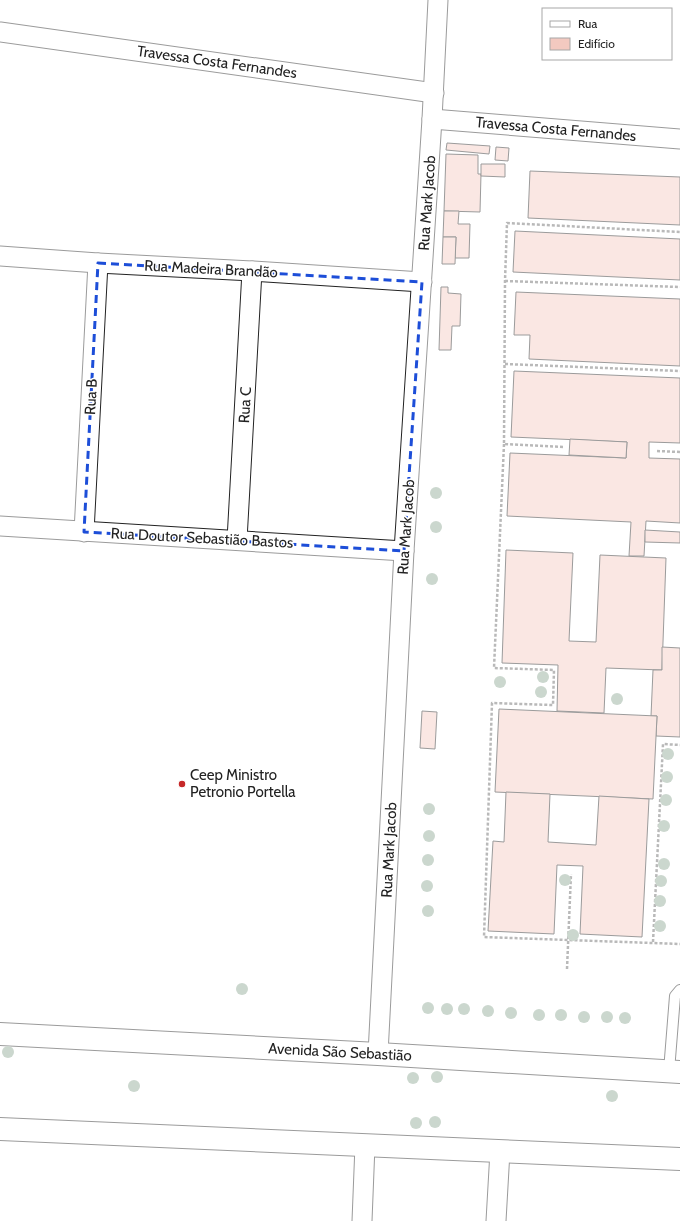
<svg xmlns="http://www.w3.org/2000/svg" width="680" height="1221" font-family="Cabin,sans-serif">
<rect width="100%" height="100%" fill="#fff"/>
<g fill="#f3c9c0" stroke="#222">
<path d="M447,143L490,146L489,154L446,150Z"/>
<path d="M496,147L509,148L508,161L495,160Z"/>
<path d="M446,154L478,155V174H481L480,212L444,211Z"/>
<path d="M481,164H505V177L481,176Z"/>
<path d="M530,171L680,177V225L528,218Z"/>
<path d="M444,211H459L458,224H470L469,258H455L456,237H443Z"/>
<path d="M515,231L680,239V280L513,272Z"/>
<path d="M443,237H456L455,264H442Z"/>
<path d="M441,287H448V293L461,294L460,326H452L451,350H439Z"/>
<path d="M516,292L680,299V366L529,359L530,335H514Z"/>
<path d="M514,371L680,378V443L649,442V458L680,459V523L646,521L644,556H629L631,522L507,516L510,453L626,458L627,442L511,437Z"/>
<path d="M570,439L627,442L626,458L569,455Z"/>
<path d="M645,530L680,532V543L645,542Z"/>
<path d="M506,550L573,553L569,641L596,642L600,555L666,558L662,670L606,668L604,713L557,711L558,665L502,663Z"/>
<path d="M662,647L680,648V737L656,736L657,716H651L653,670H662Z"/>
<path d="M499,709L657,716L653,799L495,792Z"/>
<path d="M422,711L437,712L435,749L420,748Z"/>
<path d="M506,792L550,794L548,842L596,845L599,796L649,799L642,937L580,934L583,866L557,865L554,934L488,931L493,841L504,842Z"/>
</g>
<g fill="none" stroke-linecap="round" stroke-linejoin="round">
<g stroke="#222" stroke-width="12">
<path id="service" d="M669,1071L675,996L680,990"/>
</g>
<g stroke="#222" stroke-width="21">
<g id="minor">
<path d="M0,32L434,93"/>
<path d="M432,119L680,139"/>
<path d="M0,256L98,263L252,271L422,282"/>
<path d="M0,526L404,551"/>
<path d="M84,532L98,263"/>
<path d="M237,540L252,271"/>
<path d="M378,1054L404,551L432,119L438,0"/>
<path d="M362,1221L365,1145"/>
<path d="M496,1221L500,1151"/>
</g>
</g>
<g stroke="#222" stroke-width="24">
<g id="secondary">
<path d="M0,1034L378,1054L680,1072"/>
<path d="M0,1129L680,1159"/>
</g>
</g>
<g stroke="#646464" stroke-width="2.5" stroke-dasharray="3 2" stroke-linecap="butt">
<path d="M505,281L680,287"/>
<path d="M505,364L680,371"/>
<path d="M504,444L494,668L554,670L553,705L492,703L484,937L680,944"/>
<path d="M563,447L504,444L505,281L507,223L680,232"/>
<path d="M657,451L680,452"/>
<path d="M653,942L663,744L680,745"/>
<path d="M567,969L571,874"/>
</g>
<use href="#service" stroke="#fff" stroke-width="10"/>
<use href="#minor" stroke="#fff" stroke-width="19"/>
<use href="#secondary" stroke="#fff" stroke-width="22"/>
</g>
<g fill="#8da692">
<circle cx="436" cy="493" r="6"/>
<circle cx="436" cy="527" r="6"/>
<circle cx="432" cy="579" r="6"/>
<circle cx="543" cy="677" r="6"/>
<circle cx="500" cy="682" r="6"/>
<circle cx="541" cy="692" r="6"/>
<circle cx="617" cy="699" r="6"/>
<circle cx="668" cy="754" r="6"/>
<circle cx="667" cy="777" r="6"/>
<circle cx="666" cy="800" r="6"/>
<circle cx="429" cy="809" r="6"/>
<circle cx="664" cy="826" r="6"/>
<circle cx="429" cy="836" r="6"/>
<circle cx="428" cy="860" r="6"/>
<circle cx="664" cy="864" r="6"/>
<circle cx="565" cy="880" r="6"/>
<circle cx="661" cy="881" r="6"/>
<circle cx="427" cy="886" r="6"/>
<circle cx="660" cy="901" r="6"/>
<circle cx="428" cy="911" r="6"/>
<circle cx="660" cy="926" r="6"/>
<circle cx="573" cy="935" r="6"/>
<circle cx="242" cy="989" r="6"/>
<circle cx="428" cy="1008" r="6"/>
<circle cx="447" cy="1009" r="6"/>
<circle cx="464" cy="1009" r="6"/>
<circle cx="488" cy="1011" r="6"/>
<circle cx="511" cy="1013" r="6"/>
<circle cx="539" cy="1015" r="6"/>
<circle cx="561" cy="1015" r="6"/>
<circle cx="584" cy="1017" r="6"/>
<circle cx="607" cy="1017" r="6"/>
<circle cx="625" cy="1018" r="6"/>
<circle cx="8" cy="1052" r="6"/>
<circle cx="437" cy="1077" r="6"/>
<circle cx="413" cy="1078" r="6"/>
<circle cx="134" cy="1086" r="6"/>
<circle cx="612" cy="1096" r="6"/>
<circle cx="435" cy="1122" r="6"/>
<circle cx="416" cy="1123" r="6"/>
</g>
<path d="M0 0H680V1221H0ZM98,263L422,282L404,551L84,532Z" fill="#fff" fill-opacity=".55" fill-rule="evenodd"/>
<path fill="none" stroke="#1d4ed8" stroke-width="3" stroke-dasharray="8 5" stroke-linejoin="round" d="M98,263L422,282L404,551L84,532Z"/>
<circle fill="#c62828" stroke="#fff" stroke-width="1.5" cx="182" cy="784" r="4"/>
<g text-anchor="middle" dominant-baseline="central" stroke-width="3" stroke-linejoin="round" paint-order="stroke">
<g font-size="15" fill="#222" stroke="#fff">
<text transform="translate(217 62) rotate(8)">Travessa Costa Fernandes</text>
<text transform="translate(556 129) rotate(5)">Travessa Costa Fernandes</text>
<text transform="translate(427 203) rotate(-86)">Rua Mark Jacob</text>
<text transform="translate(211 269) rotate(3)">Rua Madeira Brandão</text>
<text transform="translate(91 397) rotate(-87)">Rua B</text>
<text transform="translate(245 405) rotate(-87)">Rua C</text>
<text transform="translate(406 527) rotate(-86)">Rua Mark Jacob</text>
<text transform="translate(202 538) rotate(3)">Rua Doutor Sebastião Bastos</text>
<text transform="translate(389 850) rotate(-87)">Rua Mark Jacob</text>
<text transform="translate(340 1052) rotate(3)">Avenida São Sebastião</text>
</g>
<g font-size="15" fill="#222" stroke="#fff" text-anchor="start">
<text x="190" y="775">Ceep Ministro<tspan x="190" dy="17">Petronio Portella</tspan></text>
</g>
</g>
<rect x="542" y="8" width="130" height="52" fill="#ffffff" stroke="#a7a7a7"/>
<rect x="550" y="21" width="20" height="6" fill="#ffffff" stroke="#a7a7a7"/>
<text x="578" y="28" font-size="12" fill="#222222">Rua</text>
<rect x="550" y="38" width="20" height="12" fill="#f3c9c0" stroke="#a7a7a7"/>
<text x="578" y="48" font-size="12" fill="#222222">Edifício</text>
</svg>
